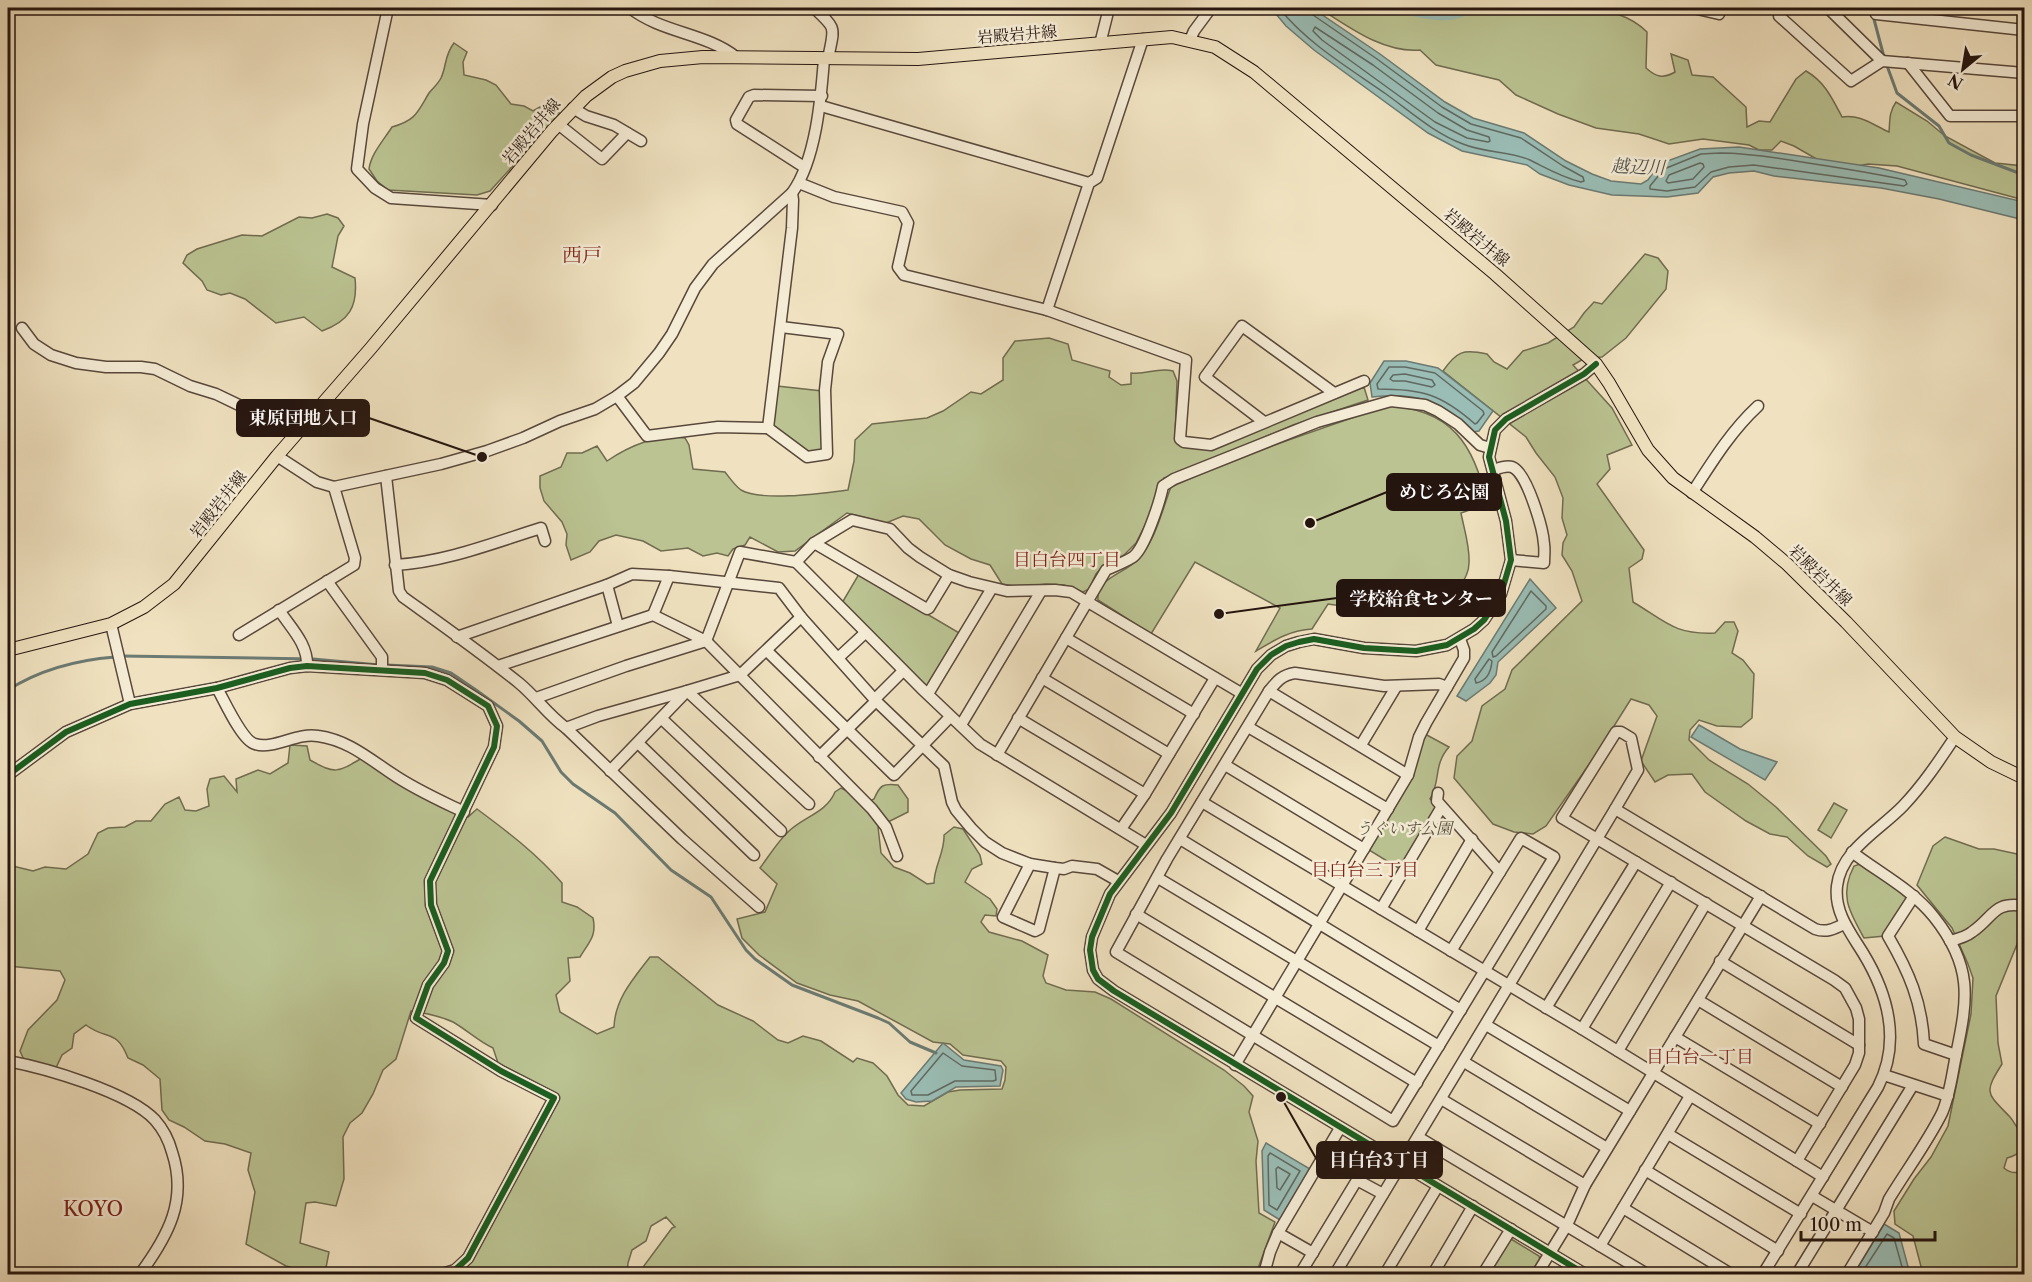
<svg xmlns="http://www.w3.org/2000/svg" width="2032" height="1282" font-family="'Libre Caslon Text','Noto Serif JP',serif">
<rect width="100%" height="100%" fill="#f0e2c0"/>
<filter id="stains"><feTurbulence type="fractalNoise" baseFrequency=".00333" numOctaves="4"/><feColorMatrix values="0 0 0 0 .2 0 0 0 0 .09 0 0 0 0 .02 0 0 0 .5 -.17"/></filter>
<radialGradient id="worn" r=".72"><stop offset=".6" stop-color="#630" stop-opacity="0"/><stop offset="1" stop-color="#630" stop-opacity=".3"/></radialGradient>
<g fill="#bbc392" stroke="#706c50" stroke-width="1.5">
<path d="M1319,8H1594C1602,12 1609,11 1617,14C1629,18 1639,24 1647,32L1646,68C1656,77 1663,79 1675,72L1671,54L1688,60L1692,75L1713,77L1746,107L1747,127L1759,121L1770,122L1796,79L1806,71C1825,82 1832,98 1842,117C1860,114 1873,125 1889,132C1890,120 1889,112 1896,102L1927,121L1945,136L1995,163L2024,166V200L1897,166L1868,164L1852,167L1820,161L1794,146L1781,141L1772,150H1759L1749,145L1703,139L1669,144L1639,134L1596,128L1558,114L1516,95L1499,80L1436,65L1420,50C1383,53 1349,27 1319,8Z"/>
<path d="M454,43L467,52L463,62L464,75L486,80L496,85L511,104L524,106L533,111L545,104L553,106L560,114L490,191L477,195L388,190L377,181L369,169C371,154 383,141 392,127C416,120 417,113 429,93C433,88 438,84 441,78C447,65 444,56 454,43Z"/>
<path d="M327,214L338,218L344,226L338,236L332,267L355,278C358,307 349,321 322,331L304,317L276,323L245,299L230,293L221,295L207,290L202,281L183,263L187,255L197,249L242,235L262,236L299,217L312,218Z"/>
<path d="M1645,254L1658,258L1668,271L1666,289L1626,338L1602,357L1585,358L1573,365L1612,408L1632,445L1607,455L1610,469L1597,484L1644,550L1642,559L1629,568L1633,602C1665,621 1674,635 1715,633L1725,622H1734L1738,631L1732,653L1743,660L1754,674L1752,718L1741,727L1717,726L1699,720L1690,730L1689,740L1709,760L1748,784L1776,807L1826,856L1831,864L1827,867L1808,856L1787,837L1770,834L1746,821L1705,792L1692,774L1668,775L1655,782L1641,761L1657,716L1649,705L1631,699L1597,753L1546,826L1533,834L1514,832L1493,824L1454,778L1457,756L1472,741L1482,706L1505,689L1512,670L1582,601L1572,571L1562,555L1563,543L1567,535L1562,518L1563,498L1555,477L1536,453L1526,437L1443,371C1457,351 1463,349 1487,354L1494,362L1507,369L1523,351L1548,343L1574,327L1584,313L1594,302L1602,304Z"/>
<path d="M1049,338L1068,344L1072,360L1110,371L1109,377L1121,385L1131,384V373C1147,375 1157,367 1173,371L1177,381L1175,440C1190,452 1207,450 1223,444L1364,387L1368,400L1293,425L1175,475L1164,478L1159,486L1153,509L1136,543L1124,555L1103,566L1096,574L1089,589L1083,592L1064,585L1046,584L1021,587L1002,584L990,565L971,559L945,545L919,519L903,516L886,523L847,513L795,551L778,552L750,537L745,545L733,549L728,556L717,553L703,556L688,548L661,551L643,541L616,535L599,541L590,552L571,560L566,545L567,534L562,522L544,501L540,488V476L561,467L567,453H582L597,446L607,461C629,446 659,433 685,438L689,445L693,469L725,472C729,477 735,486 741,490C762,502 824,493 848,490L854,461L855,440L872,424L927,418L943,411L971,392L981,394L1003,380V358L1015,341Z"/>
<path d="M777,386L822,391L825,451L807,455L773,430Z"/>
<path d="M1386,406C1451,408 1475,445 1487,504L1461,513C1464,529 1470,546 1469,563C1469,572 1464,581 1459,588C1432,626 1367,609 1328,604L1312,629C1290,630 1273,641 1256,651L1280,608L1195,562L1151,634L1098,600C1096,577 1127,573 1138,559C1156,540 1162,510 1171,487L1237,458Z"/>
<path d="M859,574L961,634L926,689L842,603Z"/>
<path d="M1425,734L1449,747C1433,765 1441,781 1430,799L1435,804V811L1400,869L1369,850L1411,780Z"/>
<path d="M290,745L307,746L310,760C335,774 337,773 362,758L413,789L468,817L477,809C508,832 537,854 562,883V902L577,907L593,918C597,936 589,942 580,957L568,958L570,981L556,995L560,1012L597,1034L614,1027C615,999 633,979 650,957H658L718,1005L753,1021L778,1040L788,1043L803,1036L821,1041L853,1062L857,1058L873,1063L887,1076L898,1095L908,1105L924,1106L948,1092L960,1090L1002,1089L1005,1080L1006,1067L1001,1061L963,1055L950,1044L933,1042L858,1001L830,995L797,983L759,955L742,938L737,919L765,912L777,884L760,868C769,856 778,841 789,831C805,816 826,813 835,792L841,788L849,792L864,804L874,799C880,785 883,783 898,785L908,799V812L878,827L881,853L894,867L910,873L927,884L934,883C934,866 945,852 944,835L954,827L963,829L980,855L982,864L972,869L965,882L990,899L997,909L996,916L985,915L981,922L989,932L1022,941L1048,955L1043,976L1046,983L1066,990L1095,992L1111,999L1224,1070L1244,1086L1253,1096L1249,1112L1258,1141L1256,1161L1259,1213L1275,1222L1256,1274H638L672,1228L675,1227L666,1217L651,1226L646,1241L632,1250L628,1263L627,1274H455L559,1100L543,1087L498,1063L493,1048C478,1041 467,1030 453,1022C440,1016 425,1013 411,1011L396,1059L383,1070L373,1094L362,1113L350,1123L343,1137L344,1179L336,1206L315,1202L306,1203L300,1243L329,1252L325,1273L306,1271L286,1266L246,1244L255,1192L248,1170L251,1153L225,1144L205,1141L184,1127L169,1120L162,1110L160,1079L143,1065L128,1058C116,1028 107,1041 86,1025L74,1034L72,1048L62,1055L55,1070L24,1060L20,1051L28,1030L57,1000L65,980L60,971L8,966V869L13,866L33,871L45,867L66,869L88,854L98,833L108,828L125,827L136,821H151L165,804L179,797L185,810L196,811L209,806L207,789L210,779L224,776L237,792L236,779L258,770L270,774L288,763Z"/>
<path d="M1834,803L1847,810L1831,838L1818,830Z"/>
<path d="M1945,837L1979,849H1994L2017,854L2024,851V932L2020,937L1996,996L1998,1043L2002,1064C1983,1094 1987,1093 2010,1117C2016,1124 2017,1130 2024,1136C2024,1150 2021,1154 2007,1158L2004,1168C2011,1174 2017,1174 2024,1170V1274H1923L1913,1236L1895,1224L1894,1211L1914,1179L1931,1157L1948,1126L1971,1014L1973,978L1968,964L1952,928L1917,885L1933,846Z"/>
<path d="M1860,864L1907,895V899L1885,936L1864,938C1849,911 1839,895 1854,866Z"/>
<path d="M1511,1239L1539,1256L1540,1260L1531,1274H1487Z"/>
</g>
<g fill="#9abdb5" stroke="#6b7a73" stroke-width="1.5">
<path d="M1271,8H1312L1380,54L1445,102L1473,118L1524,133L1566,161L1592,174L1611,181L1641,184L1648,180L1659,164L1700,149L1739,147L1879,168L2024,202V220L1939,199L1881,188L1774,176L1754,171L1729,173L1713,177L1698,193L1667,197L1612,195L1569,185L1540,174L1527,165L1462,151L1428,133L1314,50L1286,26Z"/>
<path d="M1384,361H1406L1438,368L1493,411L1479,431L1473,432C1444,400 1414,392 1372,397L1370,383Z"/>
<path d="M1530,579L1556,608L1498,662L1496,675L1490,683L1466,701L1457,696Z"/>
<path d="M1699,725L1740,749L1777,762L1765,780L1691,737Z"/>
<path d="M943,1043L964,1060L1001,1066L1003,1070L1000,1086L956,1087L932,1101L916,1102L906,1099L901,1093Z"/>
<path d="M1266,1143L1310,1169L1280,1220L1264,1210L1262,1151Z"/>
<path d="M1884,1224L1899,1233L1910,1274H1854Z"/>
</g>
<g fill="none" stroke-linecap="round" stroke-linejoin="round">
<g stroke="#606962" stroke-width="1.5">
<path d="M1279,8C1308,44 1349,68 1386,94C1411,112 1434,133 1463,144C1484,153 1510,151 1530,160C1548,169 1561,177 1581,182L1584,181L1583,177L1563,166L1521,138L1471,124L1442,107L1377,59L1313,15L1310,8"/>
<path d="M1315,27L1373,65L1438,113L1467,130L1489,137L1490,141L1488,142L1467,138L1435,122L1322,40L1313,31Z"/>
<path d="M1720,153C1749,153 1779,158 1808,163C1841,168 1873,173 1905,180L1907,184L1904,186L1754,165L1729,167L1711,172L1695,187L1667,191L1650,189V186L1664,169L1701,154Z"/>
<path d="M1700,163L1703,164L1704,167L1693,179L1668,183L1666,181L1669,175Z"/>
<path d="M1389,367H1405L1435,373L1483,411L1484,414L1477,423L1475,424C1441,394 1422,389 1378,389L1377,384Z"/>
<path d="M1405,374L1432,380L1435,385L1432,387L1405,381H1393L1390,379L1393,375Z"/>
<path d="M1531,591L1546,606V609L1496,656L1493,657L1492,652Z"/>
<path d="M1489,659L1492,661C1491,672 1487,681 1476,683L1475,679Z"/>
<path d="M943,1053L962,1066L995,1070L996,1080L993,1081H955L928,1095H912L911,1091Z"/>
<path d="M1270,1153L1300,1171L1277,1210L1269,1205L1268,1156Z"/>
<path d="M1278,1167L1290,1174L1280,1190L1277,1188L1276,1169Z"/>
<path d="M1861,1274L1887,1234L1894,1238L1904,1274"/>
</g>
<g stroke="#6b7a73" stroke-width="3">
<path d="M1871,8L1884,57"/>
<path d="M1886,63L1897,93L1939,126L1949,143L1971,155L2024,175"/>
<path d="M122,656L313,659L379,665"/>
<path d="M386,665L432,667L451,673L476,690L519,721L542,741L561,772L573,784L615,813L671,870L711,897L746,950L755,959L792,985L878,1018L889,1023L910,1042L936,1053"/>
<path d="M8,690C41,669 76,660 115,657"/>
</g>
<path stroke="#9abdb5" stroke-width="16" d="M1412,8C1428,11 1448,16 1463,8"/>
<g stroke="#58483b" stroke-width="13">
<g id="minor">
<path d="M388,8L363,124L357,169L375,188L391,198L492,205"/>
<path d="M630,8C662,33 706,33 736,57"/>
<path d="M814,8C838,30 834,27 828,59"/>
<path d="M1693,8L1719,14L1721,8"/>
<path d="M1780,8L1779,16L1851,81L1882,61L2024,73"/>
<path d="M1828,8L1882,61"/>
<path d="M1876,14L2024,30"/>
<path d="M1190,40L1194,31L1211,8"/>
<path d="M1100,44L1109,8"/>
<path d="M1908,63L1950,116H2024"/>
<path d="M821,106L1089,183"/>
<path d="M573,108L586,116L614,125L641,141"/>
<path d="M558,124L602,159L627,133"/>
<path d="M804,167L737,124L736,120L749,97L754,95L822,96"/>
<path d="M799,183L834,197L902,212L908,223L898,267L904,275L1047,310L1186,360L1180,439L1184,442L1211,445L1364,381"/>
<path d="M1047,310L1089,183L1097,178L1143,39"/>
<path d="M22,328L34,344L51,355L76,363L106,367H141L155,369L190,386L216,394L297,433"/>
<path d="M617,396L647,436L718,427L768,428L792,228L793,200L792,193"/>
<path d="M1264,422L1205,377L1242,326L1334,393"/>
<path d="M768,428L807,457L827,454L825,390L828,362L838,334L781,327"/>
<path d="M277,456L317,482L334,487L441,464L487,451L523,438L560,421L595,409L617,396L634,383L659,353L672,334L695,288L713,264L792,193C816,160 821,98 824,59"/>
<path d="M1493,470C1499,468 1506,465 1512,467C1527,472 1543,529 1544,544C1545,551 1544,557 1544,563L1511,560"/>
<path d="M386,476L399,591L403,597C442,625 482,653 519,683C536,697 548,715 566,728L682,839L759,907"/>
<path d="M1692,493C1712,462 1731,431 1758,406"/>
<path d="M814,543L927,609L929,608L949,575"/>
<path d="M395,565C446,562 493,543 541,528L545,541"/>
<path d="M327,581L382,657V669"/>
<path d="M607,585L618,626"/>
<path d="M279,610C291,628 308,644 307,666"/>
<path d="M653,615L669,576"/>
<path d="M111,624L130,704"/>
<path d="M239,635L354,565L355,558L334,487"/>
<path d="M457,637L607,585L632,574L669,576L779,588L801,617L876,701L944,766L952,802L956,810L971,828L985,842L1002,853L1030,864L1055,868L1064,869L1072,866L1097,869L1118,881"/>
<path d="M1066,638L1194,714"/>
<path d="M767,651L894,775L950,717"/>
<path d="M838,658L865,633"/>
<path d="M498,666L653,615L706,641L740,552L796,562"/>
<path d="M1042,678L1169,754"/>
<path d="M1447,687L1439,684L1384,686L1295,673C1282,675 1277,681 1269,691L1167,859L1116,952L1393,1121L1554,857L1521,838L1451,951"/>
<path d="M217,688C224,700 242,741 255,744C274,750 297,732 318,736C347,740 367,757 391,773C414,789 439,800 464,812"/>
<path d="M1269,691L1408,775"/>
<path d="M928,694L992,588"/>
<path d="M536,698L626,666L706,641L872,809L886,827L897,856"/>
<path d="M875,699L903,671"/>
<path d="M1018,718L1145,794"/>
<path d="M662,719L781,831"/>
<path d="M961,725L1041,591"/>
<path d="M1248,727L1388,809"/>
<path d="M566,728L598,716L687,691L809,804"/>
<path d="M638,743L754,855"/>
<path d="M1361,745L1396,687"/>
<path d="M997,755L1106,570C1115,566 1125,562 1133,557C1145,548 1160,501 1163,486L1174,479L1317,422L1391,401L1425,405L1438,411L1458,424L1480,445L1490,448"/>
<path d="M819,757L876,701"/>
<path d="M1225,765L1364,849"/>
<path d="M610,771L687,691L740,675L801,617"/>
<path d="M8,775L66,732L130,704L217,688L290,668L307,666L425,673L447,680L488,706L497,726L494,747L430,881L431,905L448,951L444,963L428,985L416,1018L501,1071L554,1098L468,1258L455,1270L442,1274"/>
<path d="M1438,793L1437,801L1500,872"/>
<path d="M1202,802L1582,1029L1823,1177"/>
<path d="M1615,809L1638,770L1631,738L1621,732H1616L1562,818L1834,980L1845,988L1856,1008L1859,1019V1053L1855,1065L1797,1161"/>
<path d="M1121,829L1145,794L1215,678"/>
<path d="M1180,839L1461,1010"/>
<path d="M1146,845L980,744L921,688L796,562L814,543L852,520L890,529L908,548L920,557L949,575L969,582L1007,591L1055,590L1071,592L1241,693"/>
<path d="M1030,864L1003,917L1035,931L1039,929L1055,868"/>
<path d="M1158,878L1439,1046"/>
<path d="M1914,896L1888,936C1909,972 1922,1002 1924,1044L1956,1055"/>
<path d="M1381,909L1441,808"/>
<path d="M1136,914L1417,1083"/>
<path d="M1418,931L1472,839"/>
<path d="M1950,941C1958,939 1966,937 1972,932C1994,917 1993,901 2024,906"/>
<path d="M1720,961L1859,1045"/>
<path d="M1698,1000L1842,1087"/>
<path d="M1546,1008L1636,862"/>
<path d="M1486,1025L1630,1111"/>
<path d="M1582,1029L1671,882"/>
<path d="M1675,1037L1820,1124"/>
<path d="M1618,1051L1706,903"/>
<path d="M8,1061C45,1068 129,1092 155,1120C163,1129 169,1141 172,1152C188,1200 168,1236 140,1274"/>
<path d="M1464,1062L1607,1148"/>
<path d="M1235,1065L1408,775L1419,737L1426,723L1464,658V650L1460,639"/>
<path d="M1884,1075L1948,1096"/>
<path d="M1441,1099L1585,1185"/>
<path d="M1668,1134L1801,1214"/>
<path d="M1418,1137L1647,1274"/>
<path d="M1645,1170L1778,1251"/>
<path d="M1812,1196L1873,1232"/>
<path d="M1623,1208L1731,1274"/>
<path d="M1278,1233L1313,1253"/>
<path d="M1600,1246L1690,1096"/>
<path d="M1264,1274L1270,1252L1278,1233L1340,1128"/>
<path d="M1300,1274L1357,1180L1383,1194"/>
<path d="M1335,1274L1615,809L1815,929C1826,933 1834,929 1844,924"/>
<path d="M1385,1274L1438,1186"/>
<path d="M1433,1274L1473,1206"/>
<path d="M1483,1274L1511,1229"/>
<path d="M1537,1274L1567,1225L1585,1185L1761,896"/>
<path d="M1585,1274L1114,991L1098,979L1093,970L1090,950L1092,937L1110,894L1171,813L1257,669L1271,655L1286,646L1299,642L1314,639L1364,648L1416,651L1447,645L1474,629L1484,620L1501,594L1511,560L1506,521L1489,457L1495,430L1506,419L1584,374L1596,364"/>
<path d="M1763,1274L1878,1087C1901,1042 1888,994 1863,953C1850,932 1834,912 1837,886C1841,850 1880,830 1903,806C1923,785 1939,761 1955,737"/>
<path d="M1797,1274L1913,1085"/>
<path d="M1847,1274L1884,1213L1889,1199C1906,1171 1927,1143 1942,1113C1950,1095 1952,1074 1956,1055C1968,998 1973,966 1934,917C1913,890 1879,873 1852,852"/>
</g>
</g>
<g stroke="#25150f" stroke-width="14">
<path id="major" d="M8,650L111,624L144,607L174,584L277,456L371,348L552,131L586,96L612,77L625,71L660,61L703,57L918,59L1172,37L1215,47L1254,72L1495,274L1596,364L1609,383L1648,450L1673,478L1755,537L1787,564L1846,622L1955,737L1991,762L2024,778"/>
</g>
<use href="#minor" stroke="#f5ecd6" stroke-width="10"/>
<use href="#major" stroke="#f0e2c0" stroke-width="12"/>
<g stroke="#f5ecd6" stroke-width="10">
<g id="cycleway">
<path d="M8,775L66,732L130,704L217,688L290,668L307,666L425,673L447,680L488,706L497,726L494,747L430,881L431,905L448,951L444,963L428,985L416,1018L501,1071L554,1098L468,1258L455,1270L442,1274"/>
<path d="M1585,1274L1114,991L1098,979L1093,970L1090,950L1092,937L1110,894L1171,813L1257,669L1271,655L1286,646L1299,642L1314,639L1364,648L1416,651L1447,645L1474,629L1484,620L1501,594L1511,560L1506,521L1489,457L1495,430L1506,419L1584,374L1596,364"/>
</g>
</g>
<use href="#cycleway" stroke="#1b5e20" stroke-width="6"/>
</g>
<g text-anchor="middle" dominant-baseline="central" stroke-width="5" stroke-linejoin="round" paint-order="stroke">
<g font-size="16" fill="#25150f" stroke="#f5ecd6">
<text transform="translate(1017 34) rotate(-5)">岩殿岩井線</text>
<text transform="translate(531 131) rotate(-50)">岩殿岩井線</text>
<text transform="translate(1477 237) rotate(40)">岩殿岩井線</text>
<text transform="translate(218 504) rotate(-52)">岩殿岩井線</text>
<text transform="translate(1821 575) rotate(44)">岩殿岩井線</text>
</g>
<g font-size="16" font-style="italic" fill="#5a523d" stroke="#f5ecd6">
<text x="1404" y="828">うぐいす公園</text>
</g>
<g font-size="18" font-style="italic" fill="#4e5049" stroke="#f5ecd6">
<text transform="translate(1638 167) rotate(2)">越辺川</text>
</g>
<g font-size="18" fill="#7a1f14" stroke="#f5ecd6">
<text x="1067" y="560">目白台四丁目</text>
<text x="1365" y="870">目白台三丁目</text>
<text x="1700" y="1057">目白台一丁目</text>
</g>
<g font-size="20" fill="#7a1f14" stroke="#f5ecd6">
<text x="582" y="255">西戸</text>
<text x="93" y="1209">KOYO</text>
</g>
</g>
<path fill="none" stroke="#25150f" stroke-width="2" d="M482 457L369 418M1310 523L1387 492M1219 614L1337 598M1281 1097L1317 1160"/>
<g fill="#25150f" stroke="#f5ecd6" stroke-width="2">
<circle cx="482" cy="457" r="6"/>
<circle cx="1310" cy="523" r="6"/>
<circle cx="1219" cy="614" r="6"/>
<circle cx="1281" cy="1097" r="6"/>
</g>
<g fill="#25150f" stroke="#25150f" stroke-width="2">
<rect x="237" y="400" width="132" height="36" rx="6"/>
<rect x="1387" y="474" width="114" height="36" rx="6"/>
<rect x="1337" y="580" width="168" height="36" rx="6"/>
<rect x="1317" y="1142" width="125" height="36" rx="6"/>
</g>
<g font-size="18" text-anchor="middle" font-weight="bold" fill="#fff">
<text x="303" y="424">東原団地入口</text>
<text x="1444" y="498">めじろ公園</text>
<text x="1421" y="605">学校給食センター</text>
<text x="1379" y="1166">目白台3丁目</text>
</g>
<rect width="2032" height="1282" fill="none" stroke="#f0e2c0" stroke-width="30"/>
<rect x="9" y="9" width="2014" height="1264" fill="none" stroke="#25150f" stroke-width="3"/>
<rect x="15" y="15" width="2002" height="1252" fill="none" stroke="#25150f" stroke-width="1.5"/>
<g transform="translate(1963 69) rotate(210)" stroke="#f5ecd6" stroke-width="4.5" paint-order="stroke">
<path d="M0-4.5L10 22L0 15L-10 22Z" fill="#25150f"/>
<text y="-9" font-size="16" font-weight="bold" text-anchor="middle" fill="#25150f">N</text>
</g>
<path d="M1801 1231v9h134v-9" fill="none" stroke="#25150f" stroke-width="3"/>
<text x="1810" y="1231" font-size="18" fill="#25150f" stroke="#f5ecd6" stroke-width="4.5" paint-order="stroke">100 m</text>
<rect width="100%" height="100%" filter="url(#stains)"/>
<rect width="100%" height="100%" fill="url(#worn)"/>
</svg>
